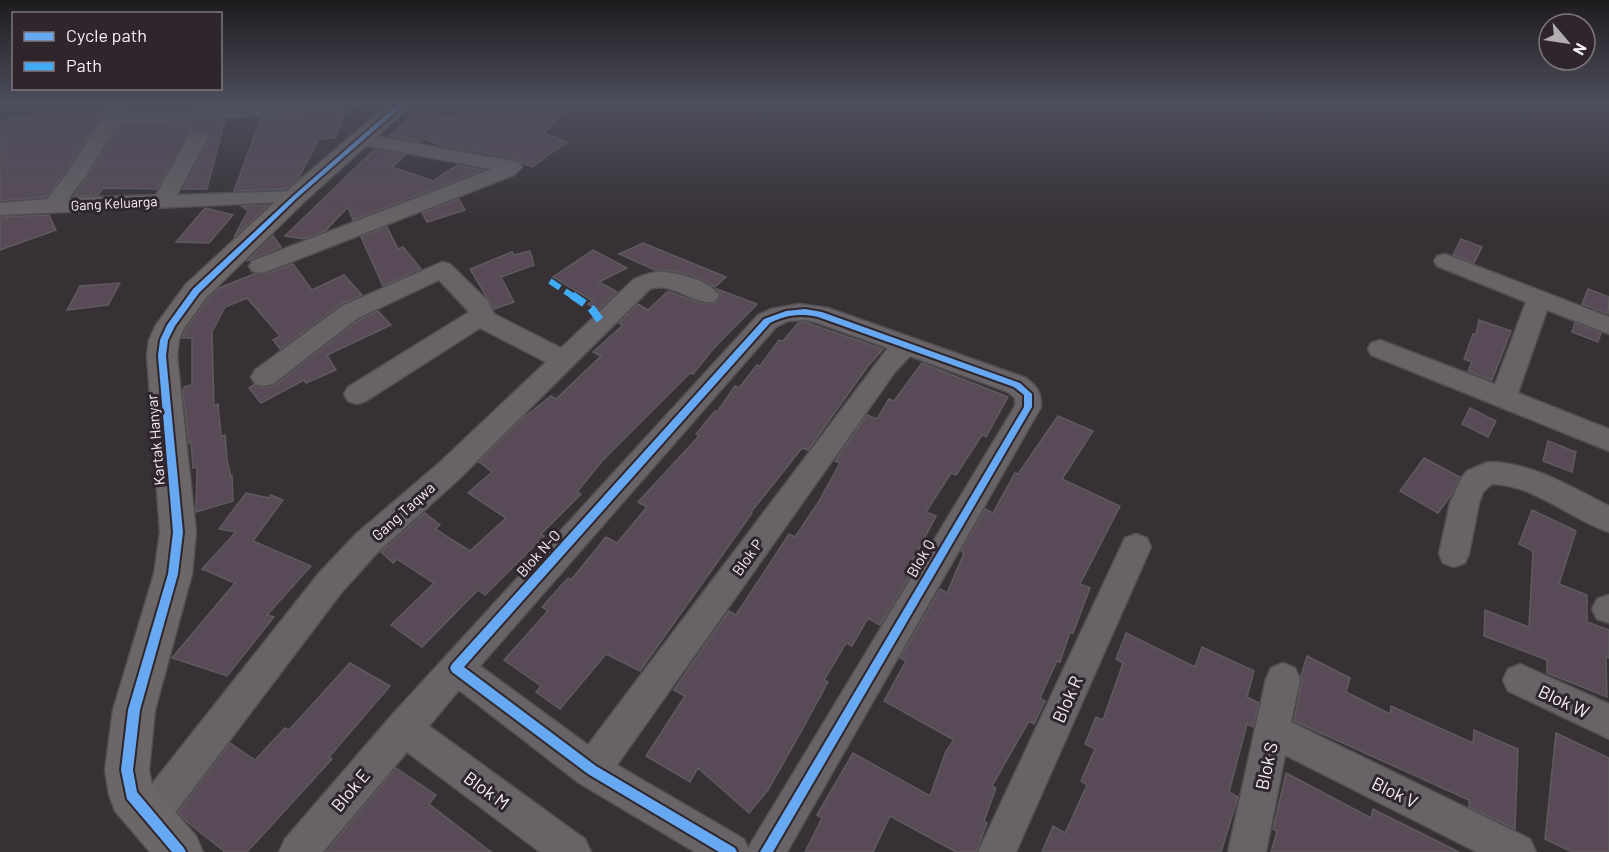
<svg xmlns="http://www.w3.org/2000/svg" width="1609" height="852" font-family="Barlow,sans-serif">
<rect width="100%" height="100%" fill="#373136"/>
<g fill="#594a57" stroke="#5e5a5d" stroke-width="1.5">
<path d="M43,103H107L67,170L46,197L0,201V120L33,116Z"/>
<path d="M130,103H230L126,111Z"/>
<path d="M457,103H573L544,133L567,142L532,167L508,157L443,146L424,139L421,142L390,136L414,113L456,117Z"/>
<path d="M345,112L335,138L319,139L298,179L286,189L234,191L261,118Z"/>
<path d="M225,120L207,189H183L210,138L205,131H191L157,189L103,188L98,195L74,196L90,174L116,128Z"/>
<path d="M374,150L406,155L392,167L433,181L457,165L483,170L353,220L348,207L325,231L304,239L285,236Z"/>
<path d="M459,199L465,210L427,222L422,213Z"/>
<path d="M269,205L234,237L248,211L241,206Z"/>
<path d="M205,208L233,215L209,243L176,242Z"/>
<path d="M49,215L56,230L0,250V217Z"/>
<path d="M387,227L398,249L403,247L421,269L383,286L361,237Z"/>
<path d="M273,236L281,247L247,261Z"/>
<path d="M1461,239L1482,247L1474,263L1453,255Z"/>
<path d="M643,243L726,277L715,287L692,275L673,271L655,270L619,254Z"/>
<path d="M593,250L627,268L599,282L617,292L598,310L588,304L593,301L553,277Z"/>
<path d="M530,251L534,265L501,277L514,302L494,309L470,269L512,252L514,255Z"/>
<path d="M293,264L312,290L344,275L362,295L341,304L280,349L273,340L280,336L247,298L225,307L212,332L214,406L218,404L221,436L225,435L227,460L231,477L232,476L233,501L196,512L197,467L193,468L191,443H189L183,392L184,387L192,385V338H182L186,329L208,299L219,288L254,274L269,273Z"/>
<path d="M120,283L108,305L67,310L80,286Z"/>
<path d="M717,289L757,304L714,348L693,374L690,373L602,461L577,492L581,494L541,534L544,536L485,595L478,590L422,647L391,625L434,583L397,559L393,563L381,552L425,513L440,525L435,529L470,551L506,518L468,493L492,472L479,462L522,419L551,396L556,399L601,356L593,352L623,325L619,323L638,304L648,310L668,291L699,303H715L721,295Z"/>
<path d="M1588,289L1609,297L1608,314L1582,304Z"/>
<path d="M378,311L391,325L327,355L336,370L306,383L304,380L261,403L249,388L253,385L264,388L274,386L359,320Z"/>
<path d="M1479,320L1511,331L1492,380L1468,371L1472,362L1464,359L1473,334L1476,335Z"/>
<path d="M805,322L883,349L868,366L808,450L802,448L751,512L752,513L640,671L606,654L560,709L536,692L541,686L504,660L548,611L542,607L568,578L571,580L606,537L617,543L647,507L638,502L699,436L696,434L715,411L717,412L735,386L739,388L757,365L760,366L779,340L783,341L798,323Z"/>
<path d="M1575,323L1601,333L1598,342L1572,332Z"/>
<path d="M922,363L1008,397L986,437L982,435L956,475L951,473L926,512L936,516L907,572L911,574L880,625L868,618L852,646L846,643L824,680L828,682L802,730L768,790L749,813L698,768L690,782L646,756L685,696L674,690L693,662L729,611L736,615L789,534L795,537L819,501L840,463L835,461L867,415L877,419L889,399L894,401Z"/>
<path d="M1470,408L1496,421L1488,437L1462,424Z"/>
<path d="M1058,416L1093,431L1062,479L1120,506L1080,584L1090,588L1073,633L1070,632L1060,662L1057,661L1040,698L1045,701L1034,724L1029,721L992,786L996,788L984,821L987,823L976,852H956L890,816L873,852H805L822,818L817,815L853,753L930,796L946,751L954,740L884,701L906,661L900,658L940,589L947,593L964,553L961,551L985,509L993,513L1015,473L1018,474Z"/>
<path d="M1548,441L1576,452L1572,472L1543,461Z"/>
<path d="M1424,458L1460,477L1452,494L1438,513L1400,491Z"/>
<path d="M246,493L269,498L271,495L283,500L253,541L311,566L267,615L274,617L227,676L172,658L235,583L202,569L236,532L219,529Z"/>
<path d="M1532,510L1576,531L1559,584L1587,595V622L1609,630V658L1606,656L1607,697L1547,673V660L1484,636L1485,610L1529,627L1533,551L1519,544Z"/>
<path d="M1126,633L1195,667L1202,647L1254,671L1247,697L1259,703L1253,727L1247,724L1229,792L1238,797L1221,852H1042L1053,826L1065,833L1087,785L1081,781L1095,749L1085,744L1096,717L1103,720L1123,663L1116,659Z"/>
<path d="M1307,656L1350,678L1346,692L1390,714L1391,706L1473,743L1474,730L1518,749L1515,829L1469,807V800L1294,721L1302,679L1301,676Z"/>
<path d="M350,663L390,686L329,757L332,759L247,852H225L186,821L178,812L230,743L255,760L285,728L289,730Z"/>
<path d="M1556,733L1609,758V852H1572L1545,839Z"/>
<path d="M396,768L436,795L429,804L491,852H326Z"/>
<path d="M1286,773L1371,818L1373,809L1459,852H1271L1277,831L1273,829Z"/>
</g>
<g fill="none" stroke-linecap="round" stroke-linejoin="round">
<g stroke="#524d51" stroke-width="3">
<g id="street">
<path d="M110,103H128L122,114L273,103H358L356,107L349,109L115,126L88,173L69,198L156,195L188,137L191,133H205L208,137L177,195L295,191L302,193L306,197L302,201L0,215V203L47,199L69,171Z"/>
<path d="M364,134L512,161L519,163L522,167L514,175L268,271L260,273L252,271L249,266L252,261L492,169L357,144L354,140L357,136Z"/>
<path d="M1445,254L1609,317V334L1547,310L1518,393L1609,429V451L1371,355L1368,349L1371,343L1380,340L1495,384L1526,302L1437,266L1434,261L1437,256Z"/>
<path d="M442,262L450,264L488,301L494,314L561,348L634,279C641,276 649,273 657,272C675,271 709,280 719,295L715,301C693,307 675,281 650,289L458,480L378,552L341,593L162,830L149,836L136,830L130,817L136,804L319,573L356,534L438,464L546,362L480,328L366,401L357,404L348,401L344,394L348,387L469,312L439,280L358,318L273,384L264,386L255,384L251,377L255,370L342,306Z"/>
<path d="M799,304L828,308L1026,378C1038,387 1041,392 1041,407L787,852H695L579,783L459,690L429,726L585,839L591,852H540L407,752L323,852H279L285,839L391,716L758,315L771,309ZM805,320L815,322L888,348L588,745L480,666L776,327L788,321ZM910,356L1008,392L1015,398V406L748,848L744,839L617,765L895,372Z"/>
<path d="M1488,462C1532,462 1571,487 1609,506V532C1570,519 1535,485 1492,484L1483,492L1479,503L1469,554L1465,563L1454,567L1443,563L1439,554L1450,503L1462,477L1467,471Z"/>
<path d="M1136,534L1147,538L1151,547L1016,852H978L1125,538Z"/>
<path d="M1608,595H1609V623L1597,619L1592,609L1597,599Z"/>
<path d="M1283,663L1295,668L1300,679L1291,722L1530,839L1536,852H1477L1285,755L1266,852H1228L1266,679L1271,668Z"/>
<path d="M1520,664L1609,704V739L1508,691L1503,680L1508,669Z"/>
</g>
</g>
<g stroke="#524d51" stroke-width="3">
<path id="secondary" d="M389,103H414L304,202L206,298L184,328L179,340L177,356L196,532L192,574L155,710L149,770L152,785L196,836L203,852H150L115,811L109,795L105,770L113,710L154,574L160,532L147,356L149,340L156,325L186,284L286,192Z"/>
</g>
<use href="#street" fill="#676366" fill-rule="evenodd"/>
<use href="#secondary" fill="#6c6766" fill-rule="evenodd"/>
<path stroke="#42abf6" stroke-width="6" stroke-dasharray="12 6" stroke-linecap="butt" d="M550,281L574,297"/>
<path stroke="#42abf6" stroke-width="8" stroke-dasharray="15 8" stroke-linecap="butt" d="M572,295L591,308L603,324"/>
<g stroke="#2f252d" stroke-width="4">
<g id="cycleway">
<path d="M399,103H406L297,198L199,293L175,326L168,340L166,356L183,532L178,574L140,710L133,770L137,792L184,848L186,852H172L127,799L121,770L128,710L168,574L173,532L158,356L160,340L167,325L193,289L293,196Z"/>
<path d="M805,309L822,312L1020,383L1032,394V407L773,852H760L1024,407V395L1014,387L818,317C800,313 786,315 770,323L464,667L596,766L735,848L737,852H719L588,774L452,672L450,668L452,664L764,319L786,311Z"/>
</g>
</g>
<use href="#cycleway" fill="#66a8f1" fill-rule="evenodd"/>
</g>
<linearGradient id="sky" x2="0" y2="1"><stop stop-color="#1e1b1e"/><stop offset="0.46" stop-color="#4d4e5d"/><stop offset="1" stop-color="#4d4e5d" stop-opacity="0"/></linearGradient>
<rect width="1609" height="222" fill="url(#sky)"/>
<g text-anchor="middle" dominant-baseline="central" stroke-width="6" stroke-linejoin="round" paint-order="stroke">
<g font-size="14" fill="#f6f0f5" stroke="#2f252d">
<text transform="translate(114 203) rotate(-3)">Gang Keluarga</text>
</g>
<g font-size="15" fill="#f6f0f5" stroke="#2f252d">
<text transform="translate(155 440) rotate(-95)">Kartak Hanyar</text>
<text transform="translate(403 511) rotate(-42)">Gang Taqwa</text>
<text transform="translate(538 553) rotate(-48)">Blok N-O</text>
<text transform="translate(747 557) rotate(-54)">Blok P</text>
<text transform="translate(920 558) rotate(-60)">Blok Q</text>
</g>
<g font-size="18" fill="#f6f0f5" stroke="#2f252d">
<text transform="translate(1067 699) rotate(-66)">Blok R</text>
<text transform="translate(1564 701) rotate(25)">Blok W</text>
<text transform="translate(1266 766) rotate(-78)">Blok S</text>
<text transform="translate(350 790) rotate(-50)">Blok E</text>
<text transform="translate(487 790) rotate(36)">Blok M</text>
<text transform="translate(1395 792) rotate(26)">Blok V</text>
</g>
</g>
<rect x="12" y="12" width="210" height="78" fill="#2f252d" stroke="#7f767d" stroke-width="1.5"/>
<rect x="24" y="32" width="30" height="9" fill="#66a8f1" stroke="#7f767d" stroke-width="1.5"/>
<text x="66" y="42" font-size="18" fill="#f6f0f5">Cycle path</text>
<rect x="24" y="62" width="30" height="9" fill="#42abf6" stroke="#7f767d" stroke-width="1.5"/>
<text x="66" y="72" font-size="18" fill="#f6f0f5">Path</text>
<g transform="translate(1567 42) rotate(119)"><circle r="28" fill="#2f252d" stroke="#7f767d" stroke-width="1.5"/>
<path d="M0-4.5L10 22L0 15L-10 22Z" fill="#b3adb2"/>
<text y="-9" font-size="16" font-weight="bold" text-anchor="middle" fill="#f6f0f5">N</text>
</g>
</svg>
